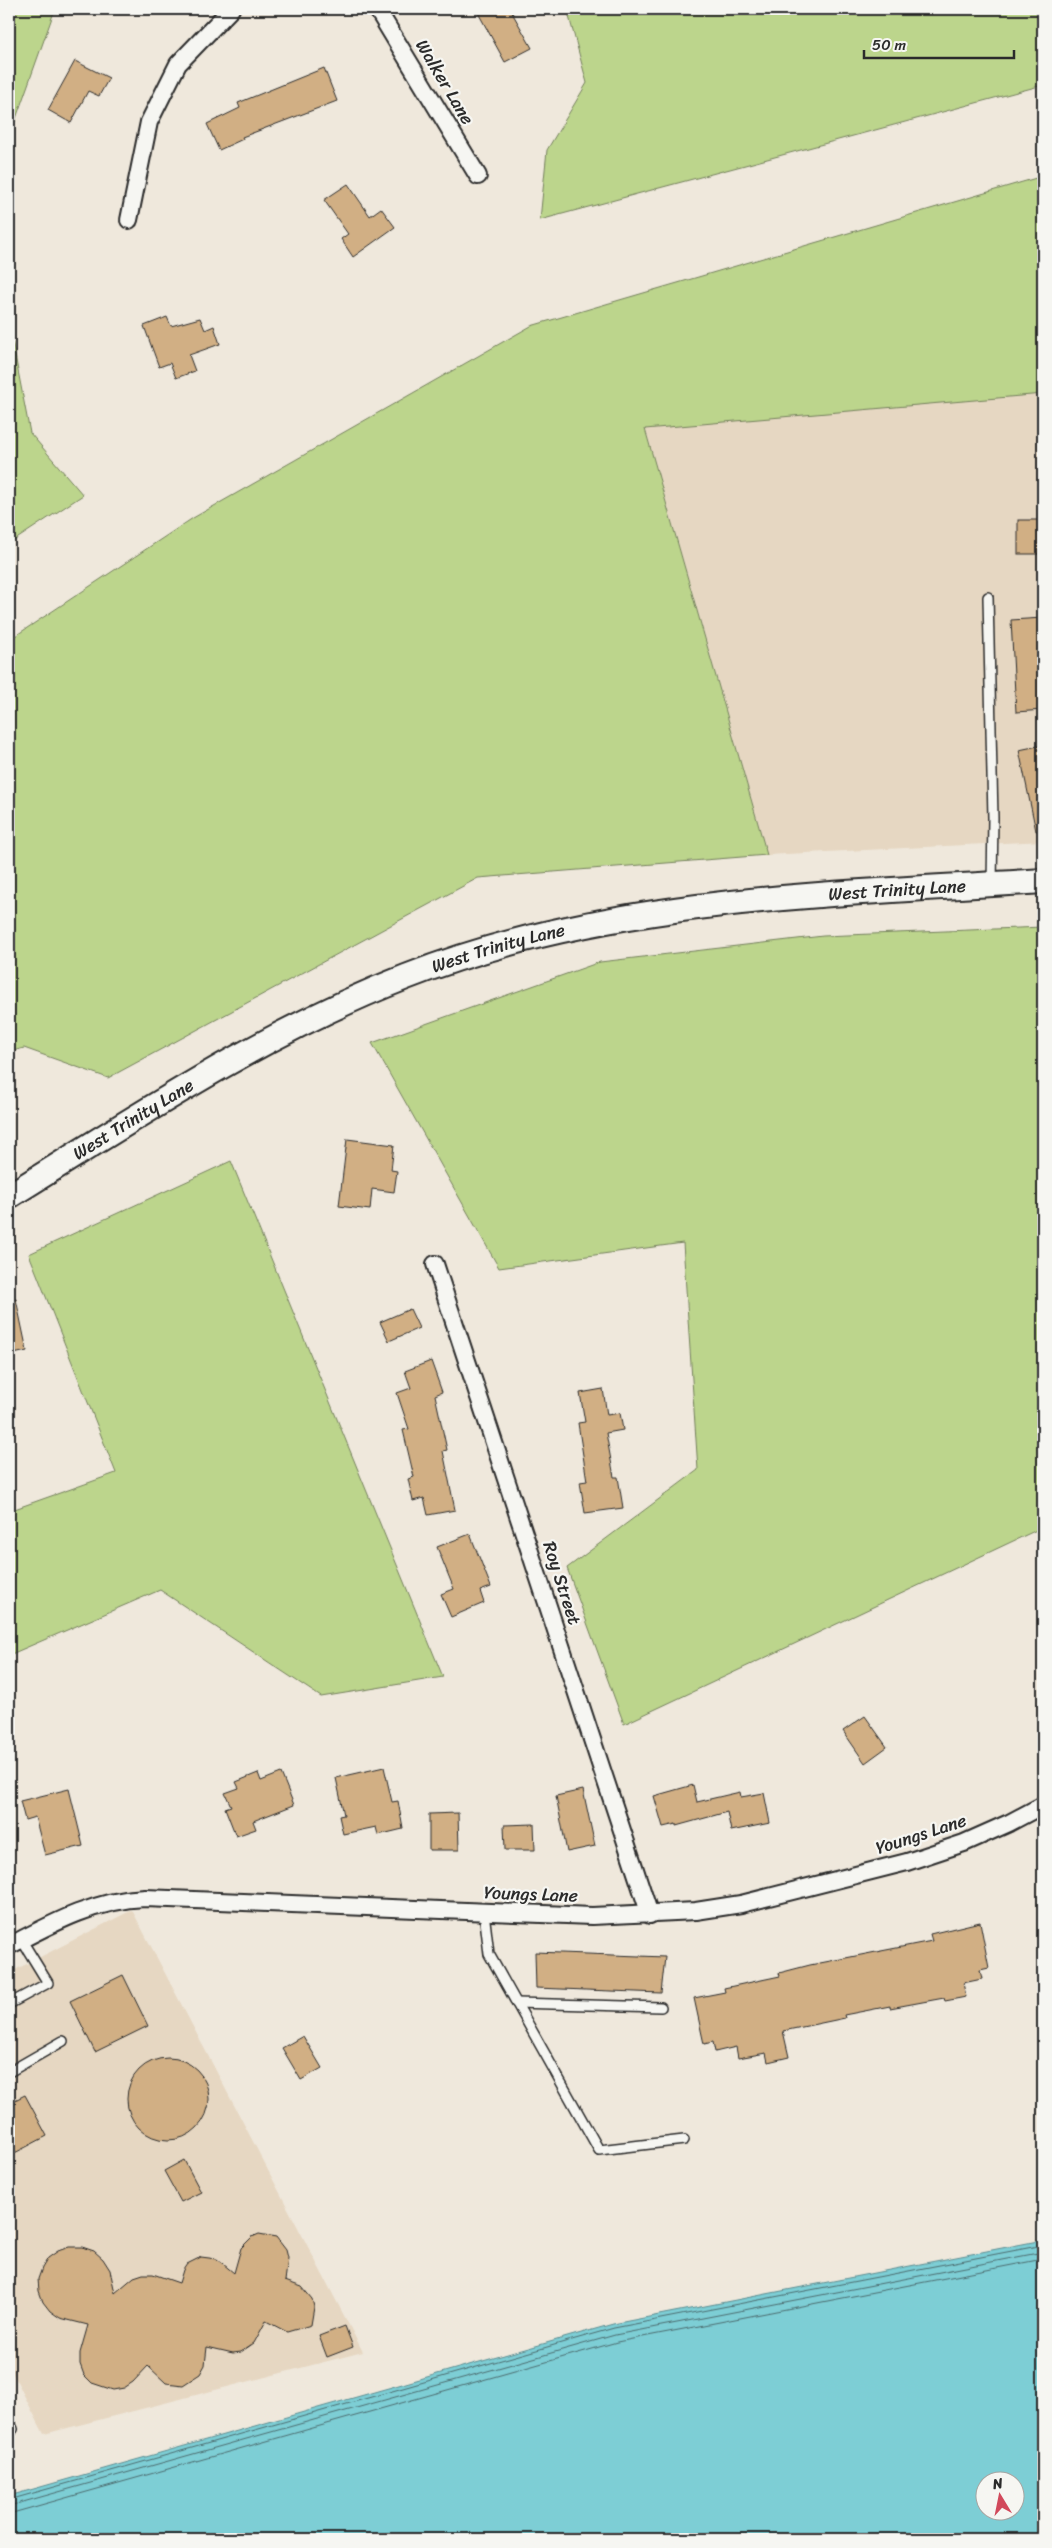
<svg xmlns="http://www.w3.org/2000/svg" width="1052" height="2548" font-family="Sriracha,sans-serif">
<rect width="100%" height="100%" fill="#efe8dc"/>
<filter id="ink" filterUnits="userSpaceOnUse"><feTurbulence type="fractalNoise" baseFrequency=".02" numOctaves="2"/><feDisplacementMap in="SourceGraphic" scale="10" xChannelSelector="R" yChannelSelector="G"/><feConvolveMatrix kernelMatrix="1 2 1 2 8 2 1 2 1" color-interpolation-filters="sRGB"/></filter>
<g filter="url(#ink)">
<g fill="#e6d7c2">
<path d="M1043,394V841L767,855L645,428Z"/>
<path d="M132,1910L363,2352L44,2434L9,2366V1973Z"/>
</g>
<g fill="#bcd58c" stroke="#74805c">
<path d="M9,9H55L9,138Z"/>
<path d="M567,9H1043V85L540,220L547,150L587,83Z"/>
<path d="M1043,176V394L645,429L767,855L478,878L108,1078L24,1048L9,1052V640L193,518L531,326Z"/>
<path d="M9,324L30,433L83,495L9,544Z"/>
<path d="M1043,927V1527L624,1724L567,1568L698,1470L683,1243L499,1268L372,1043L600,962L823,936Z"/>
<path d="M231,1161L443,1677L321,1697L160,1590L9,1655V1511L116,1473L29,1254Z"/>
</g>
<path fill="#7dced5" stroke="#5c8d91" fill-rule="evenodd" d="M1043,2240V2539H9V2496L613,2324ZM984,2480H1014V2510H984Z"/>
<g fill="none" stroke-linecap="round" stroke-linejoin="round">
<g stroke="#4c6c6f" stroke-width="1">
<path d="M9,2500L614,2328L1043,2245"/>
<path d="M9,2506L615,2335L1043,2252"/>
<path d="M9,2514L617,2342L1043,2259"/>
</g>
</g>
<g fill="#d1af84" stroke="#2b2b2b">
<path d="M476,9H510L532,48L505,62Z"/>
<path d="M75,61L109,78L99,96L88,91L71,123L48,110Z"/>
<path d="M324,68L337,101L242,137L243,139L219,150L207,124L240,108L238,103Z"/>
<path d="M348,184L370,216L381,208L395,227L353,257L341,239L348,234L324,200Z"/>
<path d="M167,317L171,326L200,318L205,330L214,326L220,344L189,355L195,371L176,378L170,363L159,367L144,326Z"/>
<rect x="1018" y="520" width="25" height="34"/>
<path d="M1043,618V710L1016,712L1011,620Z"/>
<path d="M1043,745V830L1036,831L1019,750Z"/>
<path d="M347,1139L394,1145L391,1170L397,1171L394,1192L372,1189L370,1210L339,1206Z"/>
<path d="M9,1299H16L27,1351L9,1355Z"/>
<path d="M410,1309L419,1328L389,1341L380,1322Z"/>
<path d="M431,1361L442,1392L435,1395L447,1450L443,1451L455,1510L428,1515L424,1498L413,1501L408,1479L414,1477L403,1430L409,1429L397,1393L411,1388L405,1371Z"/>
<path d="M603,1389L607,1415L620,1413L623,1430L606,1433L614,1477H618L623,1508L585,1513L580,1482L587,1481L578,1423L585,1422L580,1393Z"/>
<path d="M470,1534L491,1587L480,1591L484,1603L451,1617L441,1594L454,1589L437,1547Z"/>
<path d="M865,1716L887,1747L865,1763L843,1731Z"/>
<path d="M384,1767L392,1802L398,1801L403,1829L378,1835L376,1827L343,1834L339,1816L344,1815L336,1778Z"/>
<path d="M258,1773L261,1781L281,1773L294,1805L253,1821L256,1829L236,1836L225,1808L231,1806L225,1793L239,1788L236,1782Z"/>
<path d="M693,1785L697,1802L740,1792L741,1797L764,1793L770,1823L731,1831L727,1812L676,1826V1824L663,1827L654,1796Z"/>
<path d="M69,1789L83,1846L45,1855L35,1817L25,1820L20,1801Z"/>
<path d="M583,1790L595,1846L567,1852L556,1796Z"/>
<path d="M458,1813L459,1850H429V1814Z"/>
<path d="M534,1824L535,1850H505L504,1825Z"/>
<path d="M980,1922L989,1968L980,1970L982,1979L963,1983L966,1997L945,2001L944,1998L890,2008V2006L844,2015L845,2018L783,2031L789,2057L768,2062L766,2053L738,2058L736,2047L715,2052L713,2042L704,2044L694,1998L725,1992L724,1988L780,1976L779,1973L810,1965L932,1941L930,1934Z"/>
<path d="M535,1952L665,1957L661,1993L536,1988Z"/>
<path d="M123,1975L148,2026L95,2052L70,2001Z"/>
<path d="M303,2036L322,2068L301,2080L282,2048Z"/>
<circle cx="168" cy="2099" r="41"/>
<path d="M25,2095L47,2136L9,2156V2103Z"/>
<path d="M184,2160L201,2192L181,2202L164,2171Z"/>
<path d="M259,2234L276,2237L286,2250L288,2258L285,2281L302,2287L312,2299L314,2307L311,2325L287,2332L266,2321L254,2343L241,2352L233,2353L207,2347L205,2365L200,2374L183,2385L166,2383L148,2366L133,2382L124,2388L113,2390L92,2383L84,2375L80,2364V2353L88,2325L60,2318L50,2311L43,2302L39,2291L38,2279L42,2268L48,2258L58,2251L69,2247H82L94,2251L103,2259L110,2270L115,2293L134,2277L143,2274H153L179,2283L183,2270L187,2264L201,2257L217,2259L234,2273L241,2248L252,2237Z"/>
<path d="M345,2326L353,2347L327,2357L319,2336Z"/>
</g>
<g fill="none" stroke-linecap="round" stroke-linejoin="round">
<g stroke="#2b2b2b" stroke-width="12">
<g id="service">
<path d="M988,597L993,818L992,884"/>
<path d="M484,1912L489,1954L599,2150L684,2140"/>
<path d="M516,2003L661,2007"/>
<path d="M9,2004L48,1983L21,1939"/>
<path d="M9,2072L63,2041"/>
<path d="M9,2421L13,2429"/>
</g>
</g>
<g stroke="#2b2b2b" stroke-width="20">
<g id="minor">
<path d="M377,9L478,176"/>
<path d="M129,220L149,122L178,64L231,9"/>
<path d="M435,1264L650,1915"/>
<path d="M9,1946C53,1923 95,1900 145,1898L592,1916L696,1911L741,1904L907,1862L964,1843L1009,1823L1043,1805"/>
</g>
</g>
<g stroke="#2b2b2b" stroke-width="28">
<g id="secondary">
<path id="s1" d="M9,1196C137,1117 264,1032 406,977C609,897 829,895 1043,881"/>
</g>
</g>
<use href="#service" stroke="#f6f6f2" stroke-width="9"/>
<use href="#minor" stroke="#f6f6f2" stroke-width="16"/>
<use href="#secondary" stroke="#f6f6f2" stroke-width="24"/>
</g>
</g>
<g text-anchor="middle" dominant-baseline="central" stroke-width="4.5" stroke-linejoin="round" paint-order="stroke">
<g font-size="18" fill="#2b2b2b" stroke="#f6f6f2">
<text transform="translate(445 82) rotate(59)">Walker Lane</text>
<text stroke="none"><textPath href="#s1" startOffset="955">West Trinity Lane</textPath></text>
<text stroke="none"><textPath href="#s1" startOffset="551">West Trinity Lane</textPath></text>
<text stroke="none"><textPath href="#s1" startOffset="146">West Trinity Lane</textPath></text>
<text transform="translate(562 1583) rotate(72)">Roy Street</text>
<text transform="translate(921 1834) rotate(-18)">Youngs Lane</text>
<text transform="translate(531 1894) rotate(2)">Youngs Lane</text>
</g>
</g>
<rect width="1052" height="2548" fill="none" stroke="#f6f6f2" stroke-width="30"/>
<rect x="15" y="15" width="1022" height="2518" fill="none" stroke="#2b2b2b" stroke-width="2" filter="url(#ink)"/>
<g transform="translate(1000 2496) rotate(350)"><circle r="24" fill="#f6f6f2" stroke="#a5a5a2"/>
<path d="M0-4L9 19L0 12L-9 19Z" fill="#d1495b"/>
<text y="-8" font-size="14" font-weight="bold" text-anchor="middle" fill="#2b2b2b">N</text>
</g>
<path d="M864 50v8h150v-8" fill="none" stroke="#2b2b2b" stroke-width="2.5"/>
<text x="872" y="50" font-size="15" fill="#2b2b2b" stroke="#f6f6f2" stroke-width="4" paint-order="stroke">50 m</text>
</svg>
